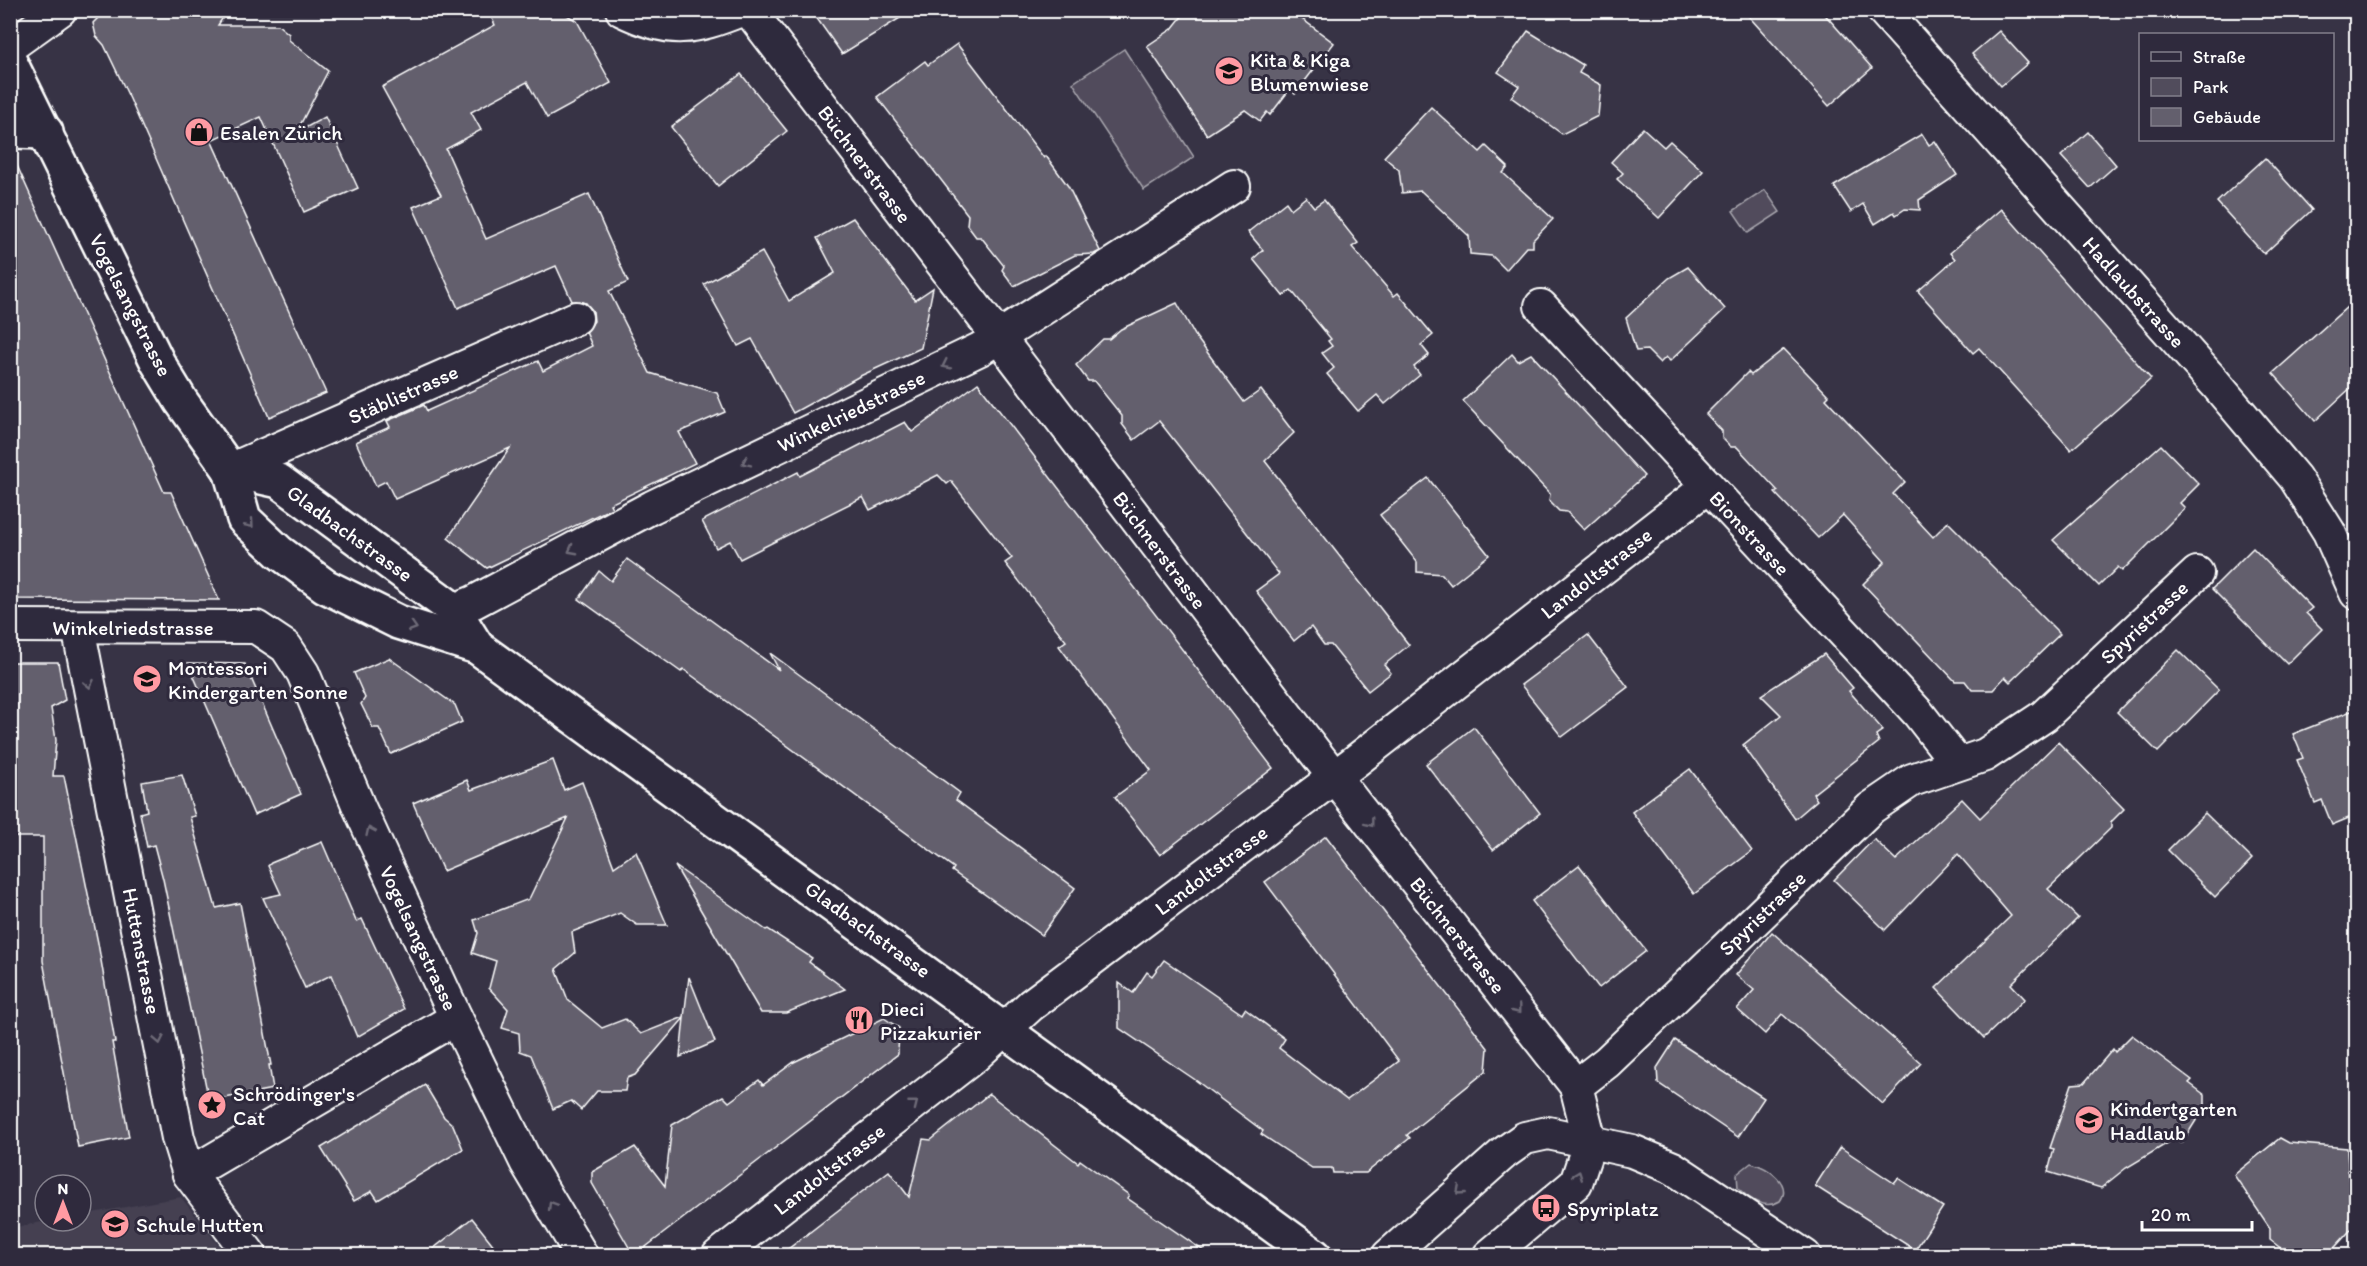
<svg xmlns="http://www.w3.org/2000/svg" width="2367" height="1266" font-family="Itim,sans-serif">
<rect width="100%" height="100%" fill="#373345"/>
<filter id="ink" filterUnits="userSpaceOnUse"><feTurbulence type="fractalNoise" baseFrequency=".0167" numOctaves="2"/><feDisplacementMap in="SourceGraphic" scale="12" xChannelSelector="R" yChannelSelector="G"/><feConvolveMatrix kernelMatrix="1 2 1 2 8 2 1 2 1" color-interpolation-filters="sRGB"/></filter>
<g filter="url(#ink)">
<path fill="#444051" d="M181,1197L226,1255H11V1228L47,1221H81V1215Z"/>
<g fill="#514c5c" stroke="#a8a6ae" stroke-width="1.5">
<path d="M1124,49L1194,157L1144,190L1073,83Z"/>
<path d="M1765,190L1780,212L1748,233L1733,211Z"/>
<path d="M1751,1163C1767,1167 1793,1183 1780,1201C1765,1210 1749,1199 1738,1188L1737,1174Z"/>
</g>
<g fill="#635f6d" stroke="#fff" stroke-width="1.5">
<path d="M106,10H228L218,25H278L289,34V40L328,71L296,133L325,117L358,188L304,212L261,117L211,140L326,393L269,417L130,99L104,45L96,36L93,23Z"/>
<path d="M488,10H559L577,21L611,83L547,118L527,82L471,112L481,130L446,149L486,239L589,194L628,282L609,291L650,373L717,393L725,412L679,432L695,463L610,504L612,508L487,568L448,538L510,448L395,499L386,481L376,486L356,442L390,427L387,421L424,405L427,411L538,361L543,371L592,346L586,332L594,321L593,311L586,303L572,301L556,266L458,308L413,207L441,195L382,87L495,25Z"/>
<path d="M811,10H913L842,54Z"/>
<path d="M1187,10H1290L1334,43L1295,94L1290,89L1270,115L1267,112L1260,121L1245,110L1207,135L1147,46L1172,29Z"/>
<path d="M1743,10H1821L1872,68L1829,106Z"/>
<path d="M1528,31L1583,65L1579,73L1601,85L1598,116L1562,134L1511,97L1519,86L1498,72Z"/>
<path d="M1999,31L2028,63L2001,86L1972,54Z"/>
<path d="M957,44L1044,158L1046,156L1068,186L1100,251L1094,254L1075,255L1014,286L1002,270L1004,266L981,237H976L967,225L968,215L877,97L925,61L928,65Z"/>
<path d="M741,74L787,131L718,186L671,127Z"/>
<path d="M1431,107L1480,152L1486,146L1508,167L1503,173L1553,219L1533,240V247H1526L1506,270L1492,256L1470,254L1469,236L1421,191L1402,193L1399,170L1384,157Z"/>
<path d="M1643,128L1664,147L1670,141L1703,171L1659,218L1617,179L1623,173L1611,162Z"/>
<path d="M2088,132L2116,165L2090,188L2061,156Z"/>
<path d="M1922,134L1929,145L1935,141L1957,175L1919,200L1920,210L1905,209L1896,215L1894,212L1875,224L1863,204L1851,212L1834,186Z"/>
<path d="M10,150L164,492H171L219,600L10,599Z"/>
<path d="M2265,158L2312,210L2264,254L2217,202Z"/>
<path d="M1306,197L1314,207L1324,200L1358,243L1352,247L1394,296L1398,293L1433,335L1421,345L1429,355L1414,367L1420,375L1385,404L1377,395L1358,411L1327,374L1334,368L1322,353L1332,346L1328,341L1331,339L1291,290L1283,296L1253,259L1263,250L1248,232L1286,202L1291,209Z"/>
<path d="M2001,209L2151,379L2071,450L1979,348L1973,353L1918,291L1955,259L1950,253Z"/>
<path d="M853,218L915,300L933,288L921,348L858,377L793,413L752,339L738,346L704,284L762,252L789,301L835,273L817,238Z"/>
<path d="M1688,267L1725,309L1670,361L1666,357L1660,363L1647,350L1636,351L1626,318L1669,278Z"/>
<path d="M2356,299V383L2315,421L2273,373Z"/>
<path d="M1177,303L1196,337L1244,402L1261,390L1294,433L1265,461L1409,645L1384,665L1391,673L1368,691L1331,645H1324L1311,627L1294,641L1256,591L1279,574L1159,421L1134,440L1122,424V416L1094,381H1088L1076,365L1103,339H1109L1121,329Z"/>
<path d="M1784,349L1829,396L1826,399L1905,482L1893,494L1933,537L1948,522L2060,634L2010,682L2005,677L1993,690H1972L1965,681H1955L1863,584L1885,562L1843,515L1818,538L1775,493L1778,491L1737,447H1731L1722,438V431L1706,414L1748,372L1751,375Z"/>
<path d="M1512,354L1518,361L1531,354L1644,476L1584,530L1567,512L1559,511L1549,501L1550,494L1463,401Z"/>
<path d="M978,383L1273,768L1160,855L1115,797L1151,770L1059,646L1066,641L1005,563L1012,558L951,481L947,484L938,475L870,510L863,497L740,559L730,541L716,548L702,521L798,472L800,476L905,422L912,432Z"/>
<path d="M2161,445L2199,484L2180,503L2185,508L2122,571L2118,567L2099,586L2053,540Z"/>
<path d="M1428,478L1489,555L1451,585L1442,574L1417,572V562L1380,515Z"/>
<path d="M2253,548L2312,608L2306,613L2322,629L2287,664L2212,589Z"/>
<path d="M627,559L779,670L770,653L902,750L960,793L956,800L1075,888L1042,935L952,871L954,868L683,669L681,672L579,599L599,571L611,581Z"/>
<path d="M1588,635L1628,687L1562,737L1521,685Z"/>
<path d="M2178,650L2219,690L2158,752L2117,712Z"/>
<path d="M1824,654L1853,688L1849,691L1883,730L1876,735L1879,742L1813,794L1817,800L1795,819L1743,745L1781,715L1761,695Z"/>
<path d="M389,658L455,705L462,722L391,754L379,728H373L361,704L365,698L354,673Z"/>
<path d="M10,662H58L65,700L51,708L56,740L53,776H64L98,943L115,1042H112L129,1137L78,1147L43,961V837H10Z"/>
<path d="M188,663L245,664L301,794L254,815Z"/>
<path d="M2356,709V815L2332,825L2322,800L2315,803L2297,760L2303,758L2293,734Z"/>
<path d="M1474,727L1540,813L1493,850L1426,764Z"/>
<path d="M2058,742L2124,809L2111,822V828L2048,889L2078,918L2011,984L2025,999L1984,1038L1936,988L2011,916L1958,854L1885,930L1834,880L1874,839L1896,860L1962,799L1980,818Z"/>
<path d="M553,760L564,790L582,782L614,867L636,852L667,925H637L620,913L572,932L575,953L556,969L568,1000L602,1028L625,1019L641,1034L684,1017L689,977L715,1042L680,1057L684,1018L635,1075L627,1078L625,1091H597L581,1110L571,1101L553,1109L531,1055L520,1051L519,1033L502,1028L508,1009L489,988L496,961L472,953L478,933L474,920L529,899L568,818L443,871L413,803L467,780L471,790Z"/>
<path d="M1690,769L1752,851L1694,894L1632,812Z"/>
<path d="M182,775L195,816L190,817L216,908L240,903L271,1065H269L273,1089L209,1101L163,879L154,845L147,847L140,813L147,811L142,782Z"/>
<path d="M2205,813L2252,859L2215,897L2168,850Z"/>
<path d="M1326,836L1488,1048L1486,1071L1407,1135L1410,1138L1366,1173H1333L1332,1168H1312L1261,1134L1263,1131L1194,1079L1119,1028V983L1133,993L1147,972L1152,976L1164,960L1242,1014L1245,1009L1285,1039L1279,1048L1347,1100L1399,1061L1265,882Z"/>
<path d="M322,842L356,921L362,919L404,1009L357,1037L331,975L305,988L263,898L281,894L268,866L271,863Z"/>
<path d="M1579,865L1646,951L1599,988L1532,901Z"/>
<path d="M675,866L766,930L768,929L812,958L809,962L845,989L786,1013H761Z"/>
<path d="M1772,932L1921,1063L1883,1104L1782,1014L1765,1034L1737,1009L1754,990L1736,975Z"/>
<path d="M884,1018L899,1028L898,1054L634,1256L592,1183V1172L635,1147L665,1186L672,1125L723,1096L729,1102L759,1080L763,1085L794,1062Z"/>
<path d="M2132,1035L2192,1080L2189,1083L2205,1095V1106L2182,1143L2171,1141L2126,1168L2101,1188L2048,1172L2054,1149L2050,1148L2072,1084L2084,1083L2113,1049L2115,1052Z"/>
<path d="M1675,1040L1764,1098L1738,1137L1658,1083L1657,1068Z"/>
<path d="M425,1085L444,1117L453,1125L463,1149L378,1200L372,1191L354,1201L321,1148Z"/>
<path d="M989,1094L1078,1163L1080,1160L1129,1195L1127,1198L1211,1256H779L889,1171L909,1197L923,1139L931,1140Z"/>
<path d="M2280,1138L2289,1143L2347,1148L2350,1206L2356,1224L2327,1256H2291L2270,1240V1228L2234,1175Z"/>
<path d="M1840,1147L1894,1183L1898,1178L1943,1207L1915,1250L1815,1186Z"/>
<path d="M472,1218L502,1256H424Z"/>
</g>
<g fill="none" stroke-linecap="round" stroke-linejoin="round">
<g stroke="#fff" stroke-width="36">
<g id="street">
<path d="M622,10C671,34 693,29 741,10"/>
<path d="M749,10L1314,751L1576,1086"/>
<path d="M1883,10L2215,383L2295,478L2329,532L2356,593"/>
<path d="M10,46L60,10"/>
<path d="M1541,306L1918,713L1957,763"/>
<path d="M230,470L576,318"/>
<path d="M454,610L474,602L652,507L980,349L1234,186"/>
<path d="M10,626L256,627L286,647L303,673L359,807L456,1018L526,1162L582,1256"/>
<path d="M78,627L178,1138L189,1174L251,1256"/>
<path d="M189,1174L456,1018"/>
<path d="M718,1256L975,1056L1031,1005L1353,763L1707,487"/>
<path d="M1388,1256L1504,1153L1525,1138L1548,1133L1632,1151L1673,1168L1805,1256"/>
<path d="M1489,1256L1576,1183L1590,1141L1576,1086L1607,1062L1694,979L1871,808L1912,780L1985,755L2044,716L2197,573"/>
</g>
</g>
<g stroke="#fff" stroke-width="38">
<g id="secondary">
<path d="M10,62L158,363L181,401L230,470L244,519L279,552L325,586L398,622L477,647L1315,1256"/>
<path d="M10,131L46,132"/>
<path d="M230,470L279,481L454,610L477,647"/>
</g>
</g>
<use href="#street" stroke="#2f2a3d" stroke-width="32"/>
<use href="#secondary" stroke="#2f2a3d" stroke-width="33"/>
</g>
<defs><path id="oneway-chevron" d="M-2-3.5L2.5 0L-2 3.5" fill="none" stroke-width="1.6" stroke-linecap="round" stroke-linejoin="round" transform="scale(1.5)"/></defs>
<g stroke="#6d6a77">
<use href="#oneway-chevron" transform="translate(946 365) rotate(154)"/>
<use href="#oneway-chevron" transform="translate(746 462) rotate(154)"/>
<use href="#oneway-chevron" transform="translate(250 524) rotate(49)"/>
<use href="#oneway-chevron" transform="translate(572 550) rotate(152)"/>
<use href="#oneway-chevron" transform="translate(413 627) rotate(17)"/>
<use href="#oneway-chevron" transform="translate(89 684) rotate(79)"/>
<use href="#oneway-chevron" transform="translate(1370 823) rotate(52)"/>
<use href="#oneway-chevron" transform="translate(370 831) rotate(-115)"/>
<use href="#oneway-chevron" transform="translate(1517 1010) rotate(52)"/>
<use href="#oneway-chevron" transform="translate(159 1040) rotate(79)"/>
<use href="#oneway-chevron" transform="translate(914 1104) rotate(-38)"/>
<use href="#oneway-chevron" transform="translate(1578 1175) rotate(-69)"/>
<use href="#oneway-chevron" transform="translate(1460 1191) rotate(139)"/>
<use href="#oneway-chevron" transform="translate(552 1205) rotate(-121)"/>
</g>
</g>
<defs>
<g id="school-disc" transform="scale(1.5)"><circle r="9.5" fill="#ff9aa2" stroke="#2f2a3d"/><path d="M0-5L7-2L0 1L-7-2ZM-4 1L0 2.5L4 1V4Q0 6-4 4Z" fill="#111"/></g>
<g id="shop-disc" transform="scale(1.5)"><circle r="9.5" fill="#ff9aa2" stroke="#2f2a3d"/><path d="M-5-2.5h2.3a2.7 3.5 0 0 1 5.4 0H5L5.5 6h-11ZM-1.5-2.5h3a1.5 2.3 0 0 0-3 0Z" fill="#111"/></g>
<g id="restaurant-disc" transform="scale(1.5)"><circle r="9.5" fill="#ff9aa2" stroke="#2f2a3d"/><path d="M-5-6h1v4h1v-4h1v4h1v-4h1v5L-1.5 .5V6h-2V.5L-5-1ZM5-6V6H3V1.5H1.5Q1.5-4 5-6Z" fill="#111"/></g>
<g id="sight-disc" transform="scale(1.5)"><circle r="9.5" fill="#ff9aa2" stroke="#2f2a3d"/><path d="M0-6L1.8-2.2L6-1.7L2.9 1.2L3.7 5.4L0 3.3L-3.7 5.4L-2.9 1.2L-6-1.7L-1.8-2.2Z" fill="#111"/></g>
<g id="bus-disc" transform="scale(1.5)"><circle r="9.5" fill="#ff9aa2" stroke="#2f2a3d"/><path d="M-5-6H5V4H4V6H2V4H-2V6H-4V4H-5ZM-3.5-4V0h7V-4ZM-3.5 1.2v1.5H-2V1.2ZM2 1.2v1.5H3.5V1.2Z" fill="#111"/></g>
</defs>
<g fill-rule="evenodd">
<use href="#school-disc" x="1229" y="71"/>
<use href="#shop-disc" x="199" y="132"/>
<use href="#school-disc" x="147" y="679"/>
<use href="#restaurant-disc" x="859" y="1020"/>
<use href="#sight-disc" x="212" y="1105"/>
<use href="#school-disc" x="2089" y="1120"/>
<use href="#bus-disc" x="1546" y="1208"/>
<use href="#school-disc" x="115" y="1224"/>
</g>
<g text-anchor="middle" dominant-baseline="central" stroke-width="6" stroke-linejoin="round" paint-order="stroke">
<g font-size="21" fill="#fff" stroke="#2f2a3d" text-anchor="start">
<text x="1250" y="59">Kita &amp; Kiga<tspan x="1250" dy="24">Blumenwiese</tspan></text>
<text x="220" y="132">Esalen Zürich</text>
<text x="168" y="667">Montessori<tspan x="168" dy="24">Kindergarten Sonne</tspan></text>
<text x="880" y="1008">Dieci<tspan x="880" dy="24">Pizzakurier</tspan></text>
<text x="233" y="1093">Schrödinger's<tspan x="233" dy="24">Cat</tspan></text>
<text x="2110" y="1108">Kindertgarten<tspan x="2110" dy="24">Hadlaub</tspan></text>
<text x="1567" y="1208">Spyriplatz</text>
<text x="136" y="1224">Schule Hutten</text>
</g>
<g font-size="21" fill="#fff" stroke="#2f2a3d">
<text transform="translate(865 164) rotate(53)">Büchnerstrasse</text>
<text transform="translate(2134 292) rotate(48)">Hadlaubstrasse</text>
<text transform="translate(131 305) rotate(63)">Vogelsangstrasse</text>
<text transform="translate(403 394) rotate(-24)">Stäblistrasse</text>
<text transform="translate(851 411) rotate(-26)">Winkelriedstrasse</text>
<text transform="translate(350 533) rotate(36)">Gladbachstrasse</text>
<text transform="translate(1750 533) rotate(47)">Bionstrasse</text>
<text transform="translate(1160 550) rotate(53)">Büchnerstrasse</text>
<text transform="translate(1596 573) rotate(-38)">Landoltstrasse</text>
<text transform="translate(2144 622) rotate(-43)">Spyristrasse</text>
<text x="133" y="627">Winkelriedstrasse</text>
<text transform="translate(1211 870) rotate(-37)">Landoltstrasse</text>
<text transform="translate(1762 913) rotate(-44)">Spyristrasse</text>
<text transform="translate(868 929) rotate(36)">Gladbachstrasse</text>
<text transform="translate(1458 935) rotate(52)">Büchnerstrasse</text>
<text transform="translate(419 938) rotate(65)">Vogelsangstrasse</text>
<text transform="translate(142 951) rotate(79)">Huttenstrasse</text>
<text transform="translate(829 1169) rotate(-38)">Landoltstrasse</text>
</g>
</g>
<rect width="2367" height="1266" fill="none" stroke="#2f2a3d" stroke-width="36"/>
<rect x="18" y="18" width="2331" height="1230" fill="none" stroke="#fff" stroke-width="2" filter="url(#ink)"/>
<rect x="2139" y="33" width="195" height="108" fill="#2f2a3d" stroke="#827f8b" stroke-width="1.5"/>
<rect x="2151" y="52" width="30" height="9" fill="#2f2a3d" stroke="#827f8b" stroke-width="1.5"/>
<text x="2193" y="63" font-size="18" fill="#ffffff">Straße</text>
<rect x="2151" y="78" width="30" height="18" fill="#514c5c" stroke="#827f8b" stroke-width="1.5"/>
<text x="2193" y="93" font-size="18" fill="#ffffff">Park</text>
<rect x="2151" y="108" width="30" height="18" fill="#635f6d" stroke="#827f8b" stroke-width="1.5"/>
<text x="2193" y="123" font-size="18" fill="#ffffff">Gebäude</text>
<g transform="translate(63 1203)"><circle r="28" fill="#2f2a3d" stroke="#827f8b" stroke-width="1.5"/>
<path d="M0-4.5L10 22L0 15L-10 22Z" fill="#ff9aa2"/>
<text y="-9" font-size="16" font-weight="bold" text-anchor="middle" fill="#ffffff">N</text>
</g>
<path d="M2142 1221v9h110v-9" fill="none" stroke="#ffffff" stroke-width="3"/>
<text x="2151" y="1221" font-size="18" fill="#ffffff" stroke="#2f2a3d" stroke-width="4.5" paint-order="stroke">20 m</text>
</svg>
